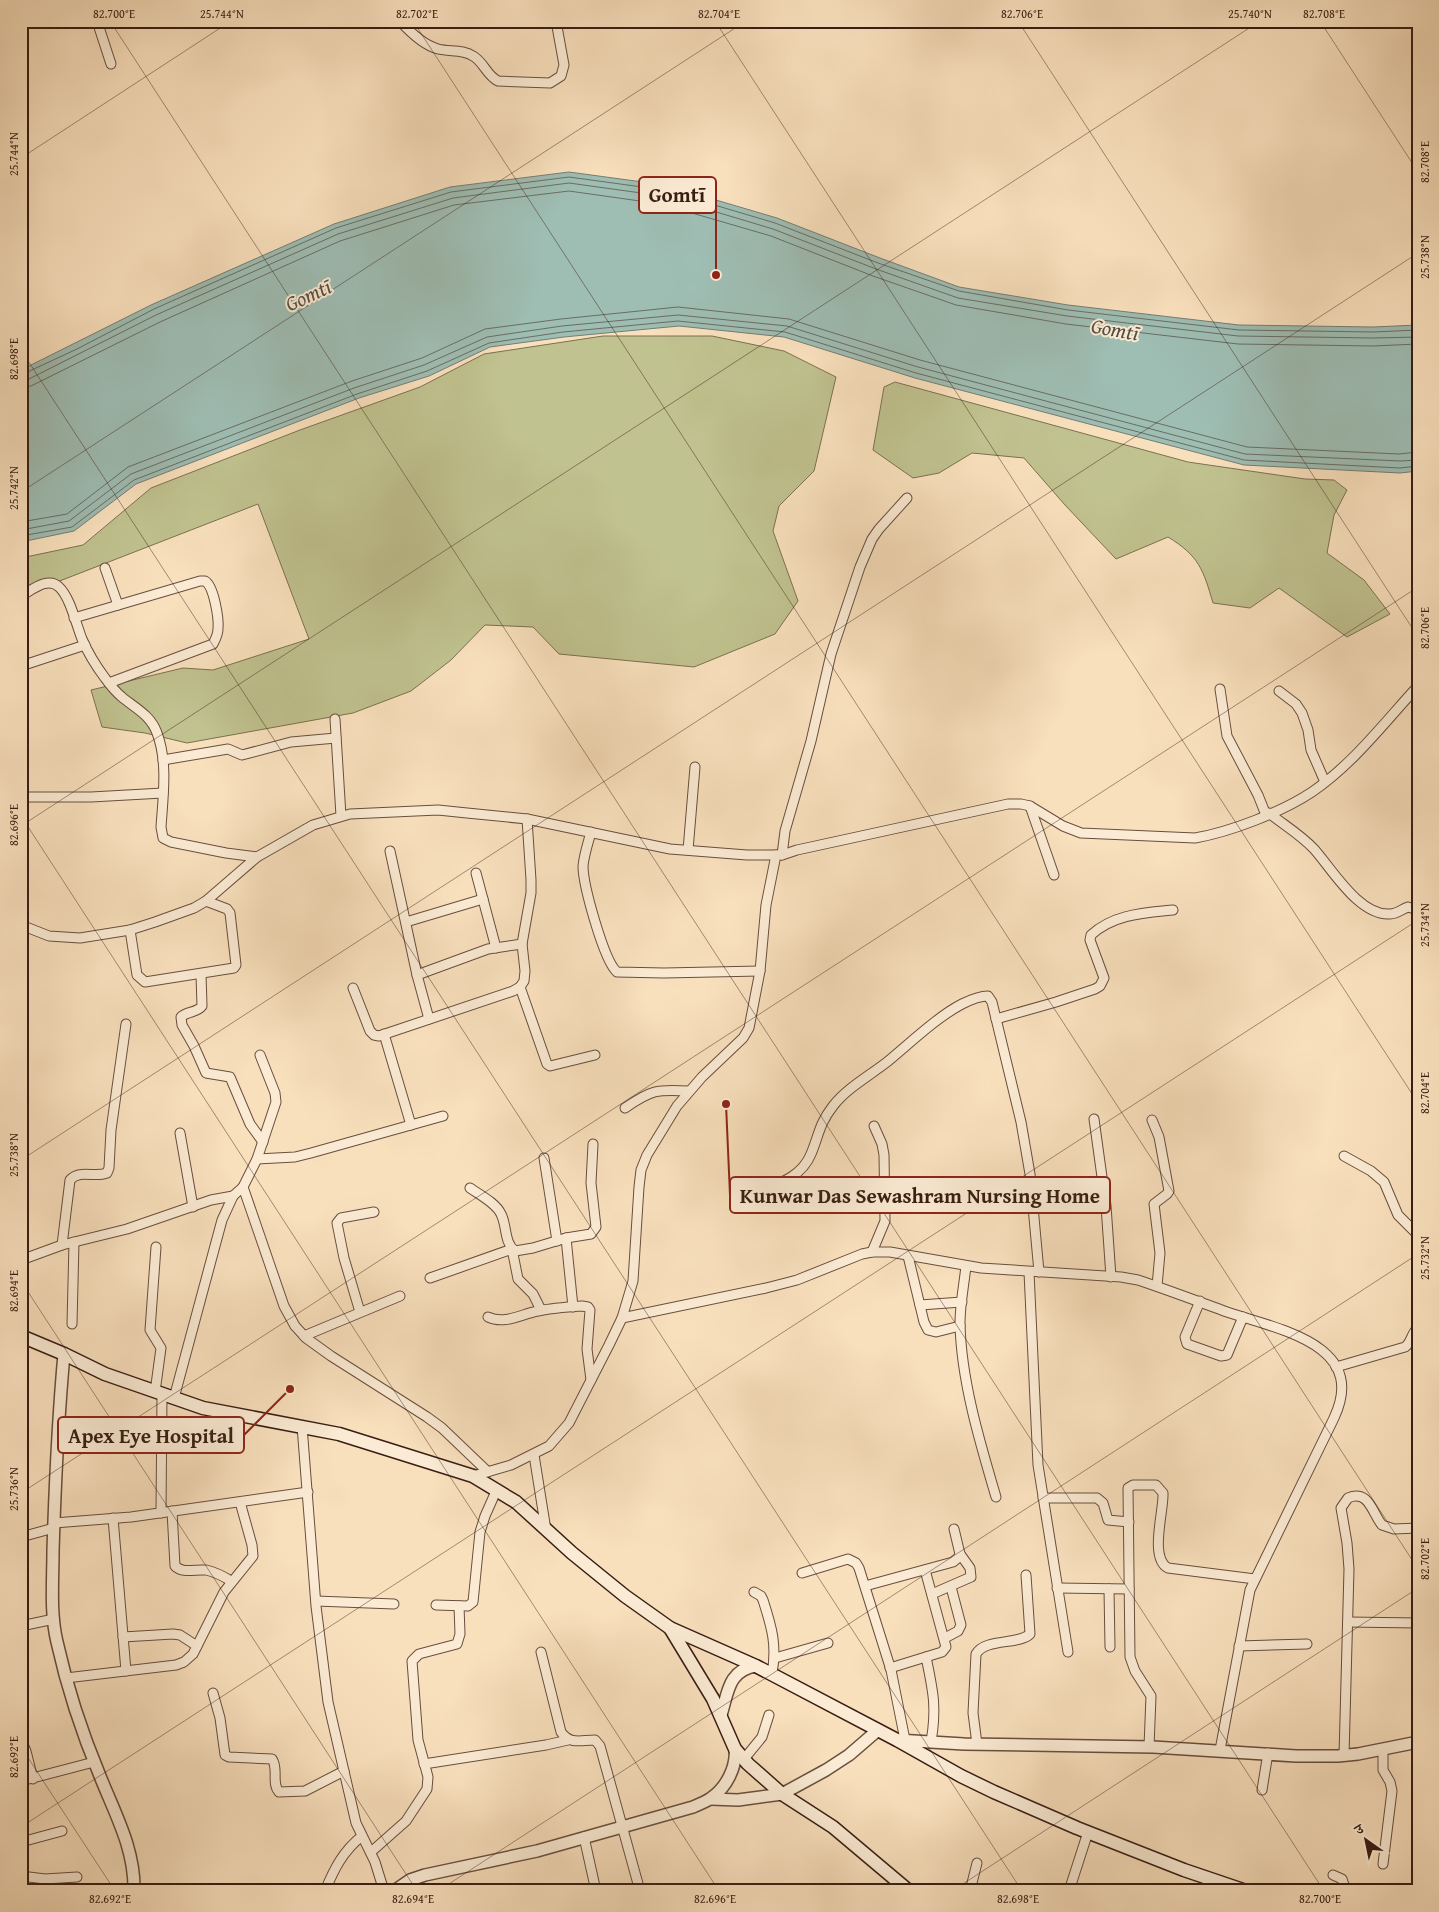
<svg xmlns="http://www.w3.org/2000/svg" width="1439" height="1912" font-family="'Gentium Book Plus','Noto Serif Devanagari',serif">
<rect width="100%" height="100%" fill="#f9e0bd"/>
<filter id="stains"><feTurbulence type="fractalNoise" baseFrequency=".004" numOctaves="4"/><feColorMatrix values="0 0 0 0 .2 0 0 0 0 .09 0 0 0 0 .02 0 0 0 .5 -.17"/></filter>
<radialGradient id="worn" r=".72"><stop offset=".6" stop-color="#630" stop-opacity="0"/><stop offset="1" stop-color="#630" stop-opacity=".3"/></radialGradient>
<g fill="#c0c28f" stroke="#7c7051">
<path d="M603,336H712L784,351L836,377L814,471L779,506L773,531L798,601L775,634L694,667L559,654L533,627L485,625L451,660L411,691L353,713L187,743L145,733L102,727L91,690L183,668L213,670L309,639L258,504L21,596V558L83,545L151,488L300,430L420,387L484,354Z"/>
<path d="M895,382L1188,462L1305,479L1334,480L1347,490L1334,515L1327,553L1364,580L1390,614L1347,637L1279,588L1250,608L1213,603C1203,569 1199,556 1168,537L1116,559L1065,505L1024,458L972,453L939,473L913,478L873,450L884,387Z"/>
</g>
<path fill="#9ebdb3" stroke="#757d73" d="M569,172L665,185L777,218L880,258L959,287L1068,305L1239,325L1373,327L1418,325V471L1400,473L1244,465L915,378L784,337L679,326L564,337L490,347L429,376L359,398L136,484L74,531L21,542V370L151,305L334,224L450,187Z"/>
<g fill="none" stroke-linecap="round" stroke-linejoin="round">
<g stroke="#6a6d63" stroke-width="1">
<path d="M21,375L77,349L154,309L336,228L451,192L569,177L664,190L775,223L878,263L959,291L1068,310L1239,330L1373,332L1418,330"/>
<path d="M21,381L27,380L156,315L338,234L453,198L569,183L663,196L773,229L876,269L958,298L1067,316L1238,336L1373,338L1418,337"/>
<path d="M21,388L31,386L160,322L340,241L454,205L569,191L661,204L771,236L873,276L956,305L1066,324L1238,344L1373,346L1418,344"/>
<path d="M21,522L67,514L128,467L352,381L422,358L485,329L561,319L678,307L789,319L920,360L1247,447L1399,454L1418,452"/>
<path d="M21,530L69,521L131,474L354,388L424,365L487,337L562,326L678,315L787,326L918,367L1245,454L1400,461L1418,460"/>
<path d="M21,536L72,527L134,480L357,394L427,371L489,343L563,332L678,321L785,332L916,373L1244,460L1400,468L1418,466"/>
</g>
<g stroke="#684e3e" stroke-width="11">
<g id="minor">
<path d="M97,21L111,64"/>
<path d="M400,21C410,32 423,45 438,49C450,52 463,49 473,56C484,62 486,75 498,81L550,83L561,76L564,65L556,21"/>
<path d="M105,568L118,605"/>
<path d="M21,596C32,590 48,576 59,587C70,597 76,624 82,639C88,653 96,666 105,678C110,685 117,693 123,698C137,709 151,716 157,733C168,762 163,797 161,827L163,838L171,842L226,853L257,857"/>
<path d="M74,618L200,581H205C214,586 219,619 218,629C218,635 215,640 213,644L109,683"/>
<path d="M21,666L85,645"/>
<path d="M1220,689L1227,736L1258,795L1266,815"/>
<path d="M1279,691L1296,704L1302,713L1308,730L1311,750L1325,782"/>
<path d="M335,719L341,816"/>
<path d="M163,760L228,749L242,755L291,742L336,738"/>
<path d="M21,797H91L163,793"/>
<path d="M1030,806L1054,875"/>
<path d="M1269,813C1284,825 1301,835 1314,849C1332,869 1359,916 1390,914C1397,914 1402,909 1408,907L1418,910"/>
<path d="M591,832C588,843 584,855 583,866C583,885 604,961 617,972L664,973L760,971"/>
<path d="M688,850L695,767"/>
<path d="M390,851L417,975L429,1019"/>
<path d="M782,855L785,831L811,741L831,654L860,567L872,539L879,529L907,498"/>
<path d="M476,873L496,948"/>
<path d="M406,922L483,899"/>
<path d="M21,925L49,936L80,938L130,930L155,922L194,908L206,901L257,857L313,825L350,814L438,810L467,813L527,819L670,849L747,855H782L797,850L1008,804H1021L1030,806L1063,826L1081,833L1195,838C1230,832 1282,812 1312,792C1353,764 1384,723 1418,686"/>
<path d="M130,930L137,975L145,982L234,968L236,965L230,913L227,909L206,901"/>
<path d="M201,974L202,1006C197,1013 187,1011 181,1017L182,1025L194,1046L206,1073L230,1077L250,1124L263,1142"/>
<path d="M417,975L488,949L522,944"/>
<path d="M520,987L547,1064L550,1066L595,1055"/>
<path d="M353,988L370,1031L374,1035L379,1036L513,991L520,987L524,981L525,971L522,944L531,893V880L527,819"/>
<path d="M996,1019L1056,1002L1095,989L1100,986L1104,978L1090,940L1091,935C1114,914 1144,913 1173,910"/>
<path d="M384,1034L411,1125"/>
<path d="M625,1108C651,1090 657,1089 688,1091"/>
<path d="M1094,1119L1106,1206L1111,1277"/>
<path d="M1152,1120L1159,1137L1169,1191L1167,1194L1154,1204L1160,1253L1157,1286"/>
<path d="M180,1133L193,1207"/>
<path d="M1344,1156L1371,1171L1384,1182L1398,1215L1418,1235"/>
<path d="M544,1158L557,1241"/>
<path d="M257,1159L295,1157L311,1153L443,1116"/>
<path d="M243,1187L284,1306L295,1326L306,1338L331,1356L427,1417L442,1428L488,1472"/>
<path d="M470,1188C480,1195 496,1203 501,1214C507,1225 504,1243 515,1251L533,1248L566,1238L591,1234L596,1227L591,1183L593,1144"/>
<path d="M760,1191C781,1183 802,1176 811,1154C819,1135 819,1124 833,1106C847,1088 869,1076 887,1062C909,1044 937,1017 962,1004C970,1000 979,996 988,996L992,1002L1021,1122L1030,1174L1039,1272"/>
<path d="M566,1238L573,1307"/>
<path d="M62,1245L70,1180C80,1169 94,1178 107,1173L109,1168L111,1130L126,1024"/>
<path d="M872,1252L885,1221L884,1155L882,1144L874,1126"/>
<path d="M908,1256L924,1322L928,1330L936,1332L960,1326"/>
<path d="M21,1260L62,1245L127,1229L211,1200L233,1196"/>
<path d="M966,1266C964,1285 960,1304 960,1323C961,1380 980,1443 996,1497"/>
<path d="M1029,1272L1038,1465L1068,1652"/>
<path d="M430,1278L512,1249L518,1279L533,1294L541,1310"/>
<path d="M1200,1301L1185,1337L1187,1344L1221,1356L1227,1355L1243,1317"/>
<path d="M920,1305L962,1302"/>
<path d="M360,1312L344,1258L337,1223L341,1218L374,1212"/>
<path d="M488,1317C505,1325 521,1314 538,1311C552,1308 567,1307 582,1306L588,1307L590,1310L587,1349L591,1380"/>
<path d="M622,1318L766,1288L797,1280L862,1254L872,1252H890L981,1268L1121,1277L1138,1280C1168,1290 1197,1301 1227,1312C1277,1329 1369,1344 1334,1418L1250,1590L1220,1750"/>
<path d="M72,1324L74,1242"/>
<path d="M304,1336L400,1296"/>
<path d="M1336,1367L1405,1347C1412,1342 1411,1333 1418,1328"/>
<path d="M155,1392L161,1348L150,1330L156,1247"/>
<path d="M174,1398L222,1220L233,1196L243,1187L257,1159L276,1102L275,1093L260,1055"/>
<path d="M302,1426L316,1606L328,1702L356,1823L375,1862L384,1891"/>
<path d="M534,1455L546,1530"/>
<path d="M473,1476L511,1465L549,1446L569,1423L609,1345L622,1318L633,1281L639,1187L641,1170L647,1155L677,1106L702,1077L743,1038L749,1028L760,971L766,905L776,855"/>
<path d="M1043,1498H1097L1103,1503L1108,1520L1129,1522"/>
<path d="M172,1511L175,1566C183,1574 195,1569 206,1570C215,1572 223,1576 231,1581"/>
<path d="M161,1513L162,1394"/>
<path d="M113,1518L126,1671"/>
<path d="M54,1523L131,1517L308,1492"/>
<path d="M21,1537L54,1528"/>
<path d="M802,1573L848,1559L856,1563L859,1568L891,1670L905,1740"/>
<path d="M865,1586L953,1562L959,1557L960,1554L954,1529"/>
<path d="M1057,1588L1129,1589"/>
<path d="M1109,1589L1110,1647"/>
<path d="M754,1592L761,1596L763,1600C772,1628 777,1645 772,1674"/>
<path d="M932,1594L971,1577L970,1568L960,1554"/>
<path d="M316,1601L394,1604"/>
<path d="M436,1605L468,1606L473,1602L480,1532L485,1516L497,1489"/>
<path d="M1348,1622L1418,1623"/>
<path d="M21,1626L54,1619"/>
<path d="M123,1637L173,1634L180,1635L197,1646"/>
<path d="M945,1638L958,1631L961,1625L951,1587"/>
<path d="M1239,1646L1307,1644"/>
<path d="M541,1652L561,1732C570,1745 581,1740 595,1740L600,1746L640,1891"/>
<path d="M926,1657C933,1691 937,1707 931,1742"/>
<path d="M775,1658L828,1643"/>
<path d="M890,1668L942,1652L946,1647L925,1570"/>
<path d="M66,1678L176,1665L184,1662L193,1654L224,1592L253,1556L252,1545L240,1502"/>
<path d="M213,1693L220,1718L225,1755L229,1757L272,1759C279,1769 271,1783 279,1792L305,1791L344,1771"/>
<path d="M21,1740L26,1751L33,1779"/>
<path d="M977,1744L973,1713L976,1654C985,1638 1019,1645 1030,1634L1026,1575"/>
<path d="M1149,1747L1151,1696L1135,1671L1130,1657L1128,1488L1133,1485H1156L1163,1493C1164,1511 1149,1558 1168,1568L1255,1579"/>
<path d="M1383,1750V1770L1390,1782L1392,1791L1383,1864"/>
<path d="M1344,1756L1349,1569L1347,1543L1341,1508L1348,1498C1369,1489 1372,1513 1382,1525L1394,1529L1418,1528"/>
<path d="M744,1759L762,1737L769,1715"/>
<path d="M424,1764L546,1745L568,1740"/>
<path d="M21,1781L94,1762"/>
<path d="M1262,1790L1268,1753"/>
<path d="M584,1837L596,1891"/>
<path d="M21,1842L62,1831"/>
<path d="M371,1852L406,1821L427,1789L428,1777L418,1740L412,1661L419,1654L457,1644L460,1634L459,1606"/>
<path d="M1333,1875L1342,1879L1344,1885L1343,1891"/>
<path d="M21,1876L45,1879L77,1877"/>
<path d="M325,1891C334,1869 343,1851 362,1836"/>
<path d="M970,1891L977,1863"/>
<path d="M1069,1891L1088,1832"/>
<path d="M1376,1891L1377,1889"/>
</g>
</g>
<g stroke="#684e3e" stroke-width="14">
<g id="tertiary">
<path d="M64,1354C58,1420 55,1485 53,1551C53,1581 50,1613 57,1642C67,1687 82,1733 100,1776C115,1814 135,1849 134,1891"/>
<path d="M721,1715C728,1693 728,1670 756,1666"/>
<path d="M897,1740L964,1744L1153,1747L1296,1756H1338L1358,1754L1418,1742"/>
<path d="M711,1799L738,1800L782,1794L826,1770L849,1755L878,1730"/>
<path d="M394,1891L410,1880L425,1875L537,1851L693,1807C699,1804 706,1802 711,1798C726,1788 737,1767 735,1749"/>
</g>
</g>
<g stroke="#371d13" stroke-width="15">
<g id="secondary">
<path d="M21,1336L64,1354L105,1374L203,1408L339,1434L473,1476L516,1502L572,1553L625,1596L670,1628L756,1666L897,1740L961,1776L994,1792L1077,1828L1184,1870L1246,1891"/>
<path d="M670,1628L713,1699L735,1749L748,1764L782,1794L833,1827L909,1891"/>
</g>
</g>
<use href="#minor" stroke="#fbebd4" stroke-width="9"/>
<use href="#tertiary" stroke="#fbebd4" stroke-width="11"/>
<use href="#secondary" stroke="#fbebd4" stroke-width="12"/>
</g>
<path fill="none" stroke="#371d13" stroke-width="1" stroke-opacity="0.45" d="M110,21L1324,1891M413,21L1418,1569M715,21L1418,1103M1018,21L1418,637M1320,21L1418,172M21,158L231,21M21,350L1022,1891M21,492L746,21M21,816L719,1891M21,826L1260,21M21,1160L1418,253M21,1281L417,1891M21,1493L1418,587M21,1747L115,1891M21,1827L1418,920M438,1891L1418,1254M952,1891L1418,1588"/>
<g text-anchor="middle" dominant-baseline="central" stroke-width="4" stroke-linejoin="round" paint-order="stroke">
<g font-size="21" font-style="italic" fill="#564d43" stroke="#fbebd4">
<text transform="translate(308 295) rotate(-25)">Gomtī</text>
<text transform="translate(1115 329) rotate(10)">Gomtī</text>
</g>
</g>
<path fill="none" stroke="#8f2418" stroke-width="2" d="M716 275L716 195M726 1104L730 1195M290 1389L244 1435"/>
<g fill="#8f2418" stroke="#fbebd4" stroke-width="2">
<circle cx="716" cy="275" r="5"/>
<circle cx="726" cy="1104" r="5"/>
<circle cx="290" cy="1389" r="5"/>
</g>
<g fill="#fbebd4" stroke="#8f2418" stroke-width="2">
<rect x="639" y="177" width="77" height="36" rx="5"/>
<rect x="730" y="1177" width="380" height="36" rx="5"/>
<rect x="58" y="1417" width="186" height="36" rx="5"/>
</g>
<g font-size="21" text-anchor="middle" font-weight="bold" fill="#371d13">
<text x="677" y="202">Gomtī</text>
<text x="920" y="1203">Kunwar Das Sewashram Nursing Home</text>
<text x="151" y="1443">Apex Eye Hospital</text>
</g>
<rect width="1439" height="1912" fill="none" stroke="#f9e0bd" stroke-width="55"/>
<g transform="translate(1366 1840) rotate(327)" stroke="#fbebd4" stroke-width="4" paint-order="stroke">
<path d="M0-4L9 19L0 12L-9 19Z" fill="#371d13"/>
<text y="-8" font-size="14" font-weight="bold" text-anchor="middle" fill="#371d13">उ</text>
</g>
<rect x="28" y="28" width="1384" height="1856" fill="none" stroke="#371d13" stroke-width="2"/>
<g font-size="12" text-anchor="middle" fill="#371d13">
<text x="114" y="18">82.700°E</text>
<text x="222" y="18">25.744°N</text>
<text x="417" y="18">82.702°E</text>
<text x="719" y="18">82.704°E</text>
<text x="1022" y="18">82.706°E</text>
<text x="1250" y="18">25.740°N</text>
<text x="1324" y="18">82.708°E</text>
<text transform="translate(14 154) rotate(-90)" y="4">25.744°N</text>
<text transform="translate(1425 162) rotate(-90)" y="4">82.708°E</text>
<text transform="translate(1425 257) rotate(-90)" y="4">25.738°N</text>
<text transform="translate(14 359) rotate(-90)" y="4">82.698°E</text>
<text transform="translate(14 488) rotate(-90)" y="4">25.742°N</text>
<text transform="translate(1425 628) rotate(-90)" y="4">82.706°E</text>
<text transform="translate(14 825) rotate(-90)" y="4">82.696°E</text>
<text transform="translate(1425 925) rotate(-90)" y="4">25.734°N</text>
<text transform="translate(1425 1093) rotate(-90)" y="4">82.704°E</text>
<text transform="translate(14 1155) rotate(-90)" y="4">25.738°N</text>
<text transform="translate(1425 1258) rotate(-90)" y="4">25.732°N</text>
<text transform="translate(14 1291) rotate(-90)" y="4">82.694°E</text>
<text transform="translate(14 1489) rotate(-90)" y="4">25.736°N</text>
<text transform="translate(1425 1559) rotate(-90)" y="4">82.702°E</text>
<text transform="translate(14 1757) rotate(-90)" y="4">82.692°E</text>
<text x="110" y="1903">82.692°E</text>
<text x="413" y="1903">82.694°E</text>
<text x="715" y="1903">82.696°E</text>
<text x="1018" y="1903">82.698°E</text>
<text x="1320" y="1903">82.700°E</text>
</g>
<rect width="100%" height="100%" filter="url(#stains)"/>
<rect width="100%" height="100%" fill="url(#worn)"/>
</svg>
